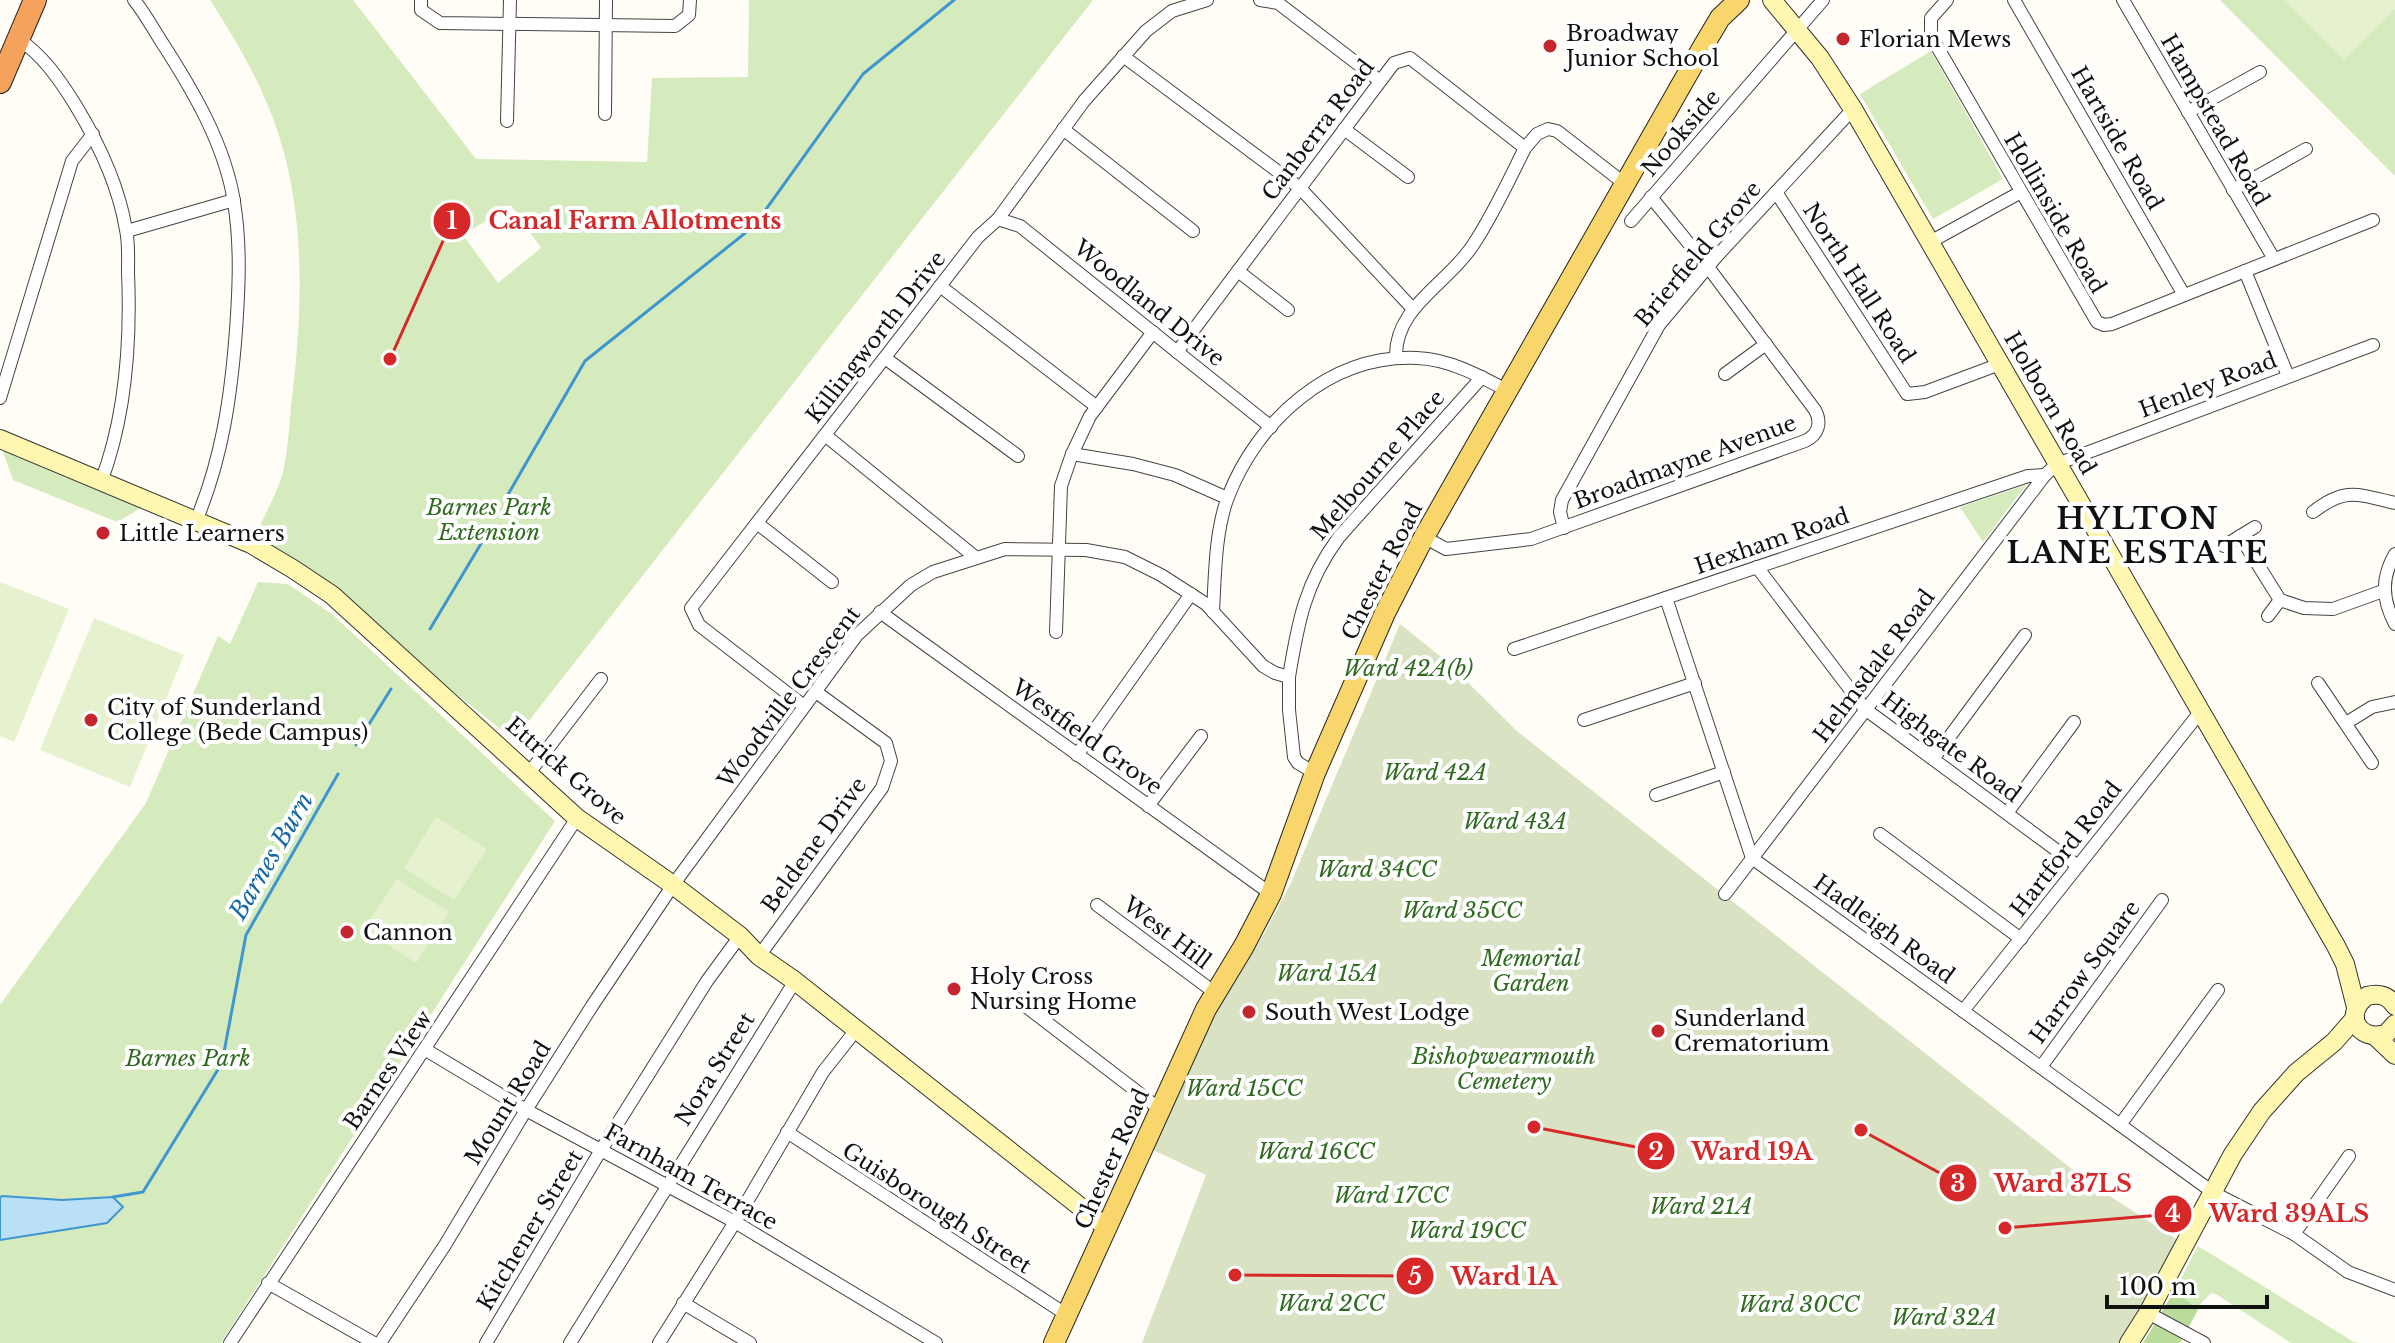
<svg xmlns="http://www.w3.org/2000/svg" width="2395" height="1343" font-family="'Libre Baskerville',serif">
<rect width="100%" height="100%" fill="#fffdf5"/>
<g fill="#d5ebbd" fill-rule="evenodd">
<path d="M210,0H353L476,159L647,162L652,78L748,77L749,0H1093L514,740L265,541L259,528C267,510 278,491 283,472C288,451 289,428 291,406C303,311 307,210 273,118C257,76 234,37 210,0ZM511,205L541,248L498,283L463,235Z"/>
<path d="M2220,0H2395V176Z"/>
<path d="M1931,51L2003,179L1933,219L1860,94Z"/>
<path d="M0,444L151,502L117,522L13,480Z"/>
<path d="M2026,485L1983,542L1960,507Z"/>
<path d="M258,582L288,584L333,615L555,821L221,1343H0V1005L146,803L218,636L230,644Z"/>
<path d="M2198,1246L2354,1342L2360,1343H2291L2216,1294L2211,1293L2202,1302L2198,1310L2175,1290Z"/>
</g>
<path fill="#b9dc9c" d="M2175,1290L2198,1310L2180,1343H2143Z"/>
<path fill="#d9e3c4" d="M1400,624L1445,660L1518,732L2091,1184L2184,1244L2129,1343H1142L1206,1175L1153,1150L1220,1002L1264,934L1290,885Z"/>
<g fill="#e6f2cf">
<path d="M2285,0H2395V9L2344,60Z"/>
<path d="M0,582L69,609L14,742L0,736Z"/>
<path d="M94,618L184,655L130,787L40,750Z"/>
<path d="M436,817L487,849L454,900L404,868Z"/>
<path d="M397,879L449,912L416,963L364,929Z"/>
</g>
<path fill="#b9e0f7" stroke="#3f96cf" stroke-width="2" d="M2,1196L62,1200L113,1197L123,1207L107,1223L0,1240V1197Z"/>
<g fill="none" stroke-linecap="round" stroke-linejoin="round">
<g stroke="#3f96cf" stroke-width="3">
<path d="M506,498L585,361L754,226L863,74L954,0"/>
<path d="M430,629L491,527"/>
<path d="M356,745L391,689"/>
<path d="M113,1197L143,1192L222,1063L246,935L338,774"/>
</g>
<g stroke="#444" stroke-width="14">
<g id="street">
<path d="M134,0C144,12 152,27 161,41C192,89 225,144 234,202C241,245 239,287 236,330C231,397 222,459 196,521"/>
<path d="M421,0V10L440,23L675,26L689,15L690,0"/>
<path d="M1260,0L1278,3L1380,81"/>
<path d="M1947,0L1931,18V36L2097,322L2104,325L2112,324L2373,220"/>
<path d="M2014,0L2184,295"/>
<path d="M2123,0L2274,259"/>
<path d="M17,38C43,55 60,80 76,106C99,144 119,186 126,230C129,243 128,258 128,272C131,342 126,416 101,482"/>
<path d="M1123,56L1300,188L1413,309"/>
<path d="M2188,112L2260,72"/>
<path d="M605,114L606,0"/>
<path d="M507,121L510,0"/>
<path d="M1063,129L1193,231"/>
<path d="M1344,129L1408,177"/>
<path d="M2233,190L2306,149"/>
<path d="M1776,192L1907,394L1925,392L2000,364"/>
<path d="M998,219L1020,226L1271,427"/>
<path d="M1631,221L1823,0"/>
<path d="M127,231L234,200"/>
<path d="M1930,242L2021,192"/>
<path d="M1238,271L1288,310"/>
<path d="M2245,271L2288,376"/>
<path d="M940,286L1097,407"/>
<path d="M1177,352L1394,63L1410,58L1525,148"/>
<path d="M885,358L1018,456"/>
<path d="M1396,358C1394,307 1448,284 1473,245C1493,215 1509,180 1525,148L1537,134L1548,129L1557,131L1625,184"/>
<path d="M1725,374L1766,344"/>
<path d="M0,398L72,161L93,134"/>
<path d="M825,435L975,557"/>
<path d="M1072,454L1133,464L1175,475L1227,498"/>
<path d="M2313,512C2345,487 2357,494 2395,503"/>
<path d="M757,523L832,582"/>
<path d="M1564,528L1560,512L1562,500L1659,325L1717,256L1853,109"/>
<path d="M2240,536L2280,600L2304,608L2333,609L2383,591"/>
<path d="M1424,537L1446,549L1531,539L1805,441C1818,435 1822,423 1815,410L1708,267L1651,197"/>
<path d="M2224,546L2255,527"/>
<path d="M2395,554C2381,578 2382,599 2395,624"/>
<path d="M1757,567L1865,709L2078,866"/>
<path d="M1666,598L1752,858L2214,1193L2294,1234L2348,1272L2395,1290"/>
<path d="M880,612L1271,894"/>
<path d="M1213,612C1215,576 1215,531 1228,497C1257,421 1330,354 1417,358C1449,359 1480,376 1508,391"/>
<path d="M2268,616L2280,600"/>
<path d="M1056,632L1061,486L1072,454L1090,416L1153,332"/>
<path d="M1514,649L2028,476L2045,475"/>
<path d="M1289,677C1298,622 1305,583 1339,537L1482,377"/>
<path d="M2318,683L2372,763"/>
<path d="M804,706L699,625L691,608L978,237L998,219L1084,101L1146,31L1172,11L1207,0"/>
<path d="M1584,720L1695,683"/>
<path d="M2346,723L2372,707L2395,702"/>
<path d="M1077,755L1191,594"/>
<path d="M1933,759L2025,635"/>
<path d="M529,773L601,679"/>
<path d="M1656,795L1724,772"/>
<path d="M1148,806L1201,736"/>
<path d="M2007,813L2074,722"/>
<path d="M1880,834L2021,939"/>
<path d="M1725,894L2045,475L2057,464L2373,345"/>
<path d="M1097,905L1214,992"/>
<path d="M759,956L882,788L891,761L886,743L816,692"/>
<path d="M1015,998L1161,1110"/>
<path d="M1963,1011L2201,711"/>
<path d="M426,1050L526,1110L735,1222L936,1343"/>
<path d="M2041,1067L2162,900"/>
<path d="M2120,1125L2218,990"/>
<path d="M787,1132L1067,1315"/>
<path d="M2294,1234L2349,1156"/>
<path d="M268,1283L374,1343"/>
<path d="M683,1303L750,1343"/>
<path d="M2148,1313L2204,1343"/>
<path d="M230,1343L577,818"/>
<path d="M380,1343L445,1245L526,1110L592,1006L673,885L857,635L911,585L933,572L1005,549L1086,550L1125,557L1161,575L1206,604L1263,666L1275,673L1289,677V710L1294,757L1298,763L1315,773"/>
<path d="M486,1343L601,1150L707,981L740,936"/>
<path d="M570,1343L795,981"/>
<path d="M659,1343L735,1222L823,1072L856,1030"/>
</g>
</g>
<g stroke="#333" stroke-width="20">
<g id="secondary">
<path d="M1772,0L1820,58L1853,109L2336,946L2345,964L2356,1007"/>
<path d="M0,439L251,544L293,569L332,595L577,818L673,885L740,936L759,956L795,981L1107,1228"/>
<path d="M2395,1006C2388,995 2379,993 2367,996C2343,1013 2357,1042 2386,1034L2395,1024"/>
<path d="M2376,1037L2395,1055"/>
<path d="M2129,1343L2148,1313L2233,1154L2262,1111L2296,1073L2334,1042L2355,1018"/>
</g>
</g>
<g stroke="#222" stroke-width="22">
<path id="primary" d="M1054,1343L1206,1009L1244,946L1271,894L1315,773L1385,613L1424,537L1704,45L1720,18L1739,0"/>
</g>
<g stroke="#222" stroke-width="24">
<path id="highway" d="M0,82L35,0"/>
</g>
<use href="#street" stroke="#fff" stroke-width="12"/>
<use href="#secondary" stroke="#fff6b0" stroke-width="18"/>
<use href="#primary" stroke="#f9d66b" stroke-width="20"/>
<use href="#highway" stroke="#f5a25d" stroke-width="22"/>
</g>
<g fill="#c4262e" stroke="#fff" stroke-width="3">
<circle cx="1843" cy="39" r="8"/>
<circle cx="1550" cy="46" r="8"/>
<circle cx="103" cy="533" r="8"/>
<circle cx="91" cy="720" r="8"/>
<circle cx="347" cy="932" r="8"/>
<circle cx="954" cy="989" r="8"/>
<circle cx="1249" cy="1012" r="8"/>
<circle cx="1658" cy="1031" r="8"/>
</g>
<g text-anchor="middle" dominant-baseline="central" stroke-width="8" stroke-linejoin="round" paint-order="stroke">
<g font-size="22" fill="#111" stroke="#fff" text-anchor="start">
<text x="1566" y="33">Broadway<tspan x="1566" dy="25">Junior School</tspan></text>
<text x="1859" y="39">Florian Mews</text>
<text x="119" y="533">Little Learners</text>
<text x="107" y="707">City of Sunderland<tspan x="107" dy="25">College (Bede Campus)</tspan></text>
<text x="363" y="932">Cannon</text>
<text x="970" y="976">Holy Cross<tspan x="970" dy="25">Nursing Home</tspan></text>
<text x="1265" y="1012">South West Lodge</text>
<text x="1674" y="1018">Sunderland<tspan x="1674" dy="25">Crematorium</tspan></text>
</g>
<g font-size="22" fill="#111" stroke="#fff">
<text transform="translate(2215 120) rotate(60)">Hampstead Road</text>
<text transform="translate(1318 130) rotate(-53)">Canberra Road</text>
<text transform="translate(1681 133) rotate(-49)">Nookside</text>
<text transform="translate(2117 138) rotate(60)">Hartside Road</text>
<text transform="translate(2055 213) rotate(60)">Hollinside Road</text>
<text transform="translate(1698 254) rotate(-50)">Brierfield Grove</text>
<text transform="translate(1859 283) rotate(57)">North Hall Road</text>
<text transform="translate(1149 303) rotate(39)">Woodland Drive</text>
<text transform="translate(876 337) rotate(-52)">Killingworth Drive</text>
<text transform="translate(2208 385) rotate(-21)">Henley Road</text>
<text transform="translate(2050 403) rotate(60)">Holborn Road</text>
<text transform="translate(1685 462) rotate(-20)">Broadmayne Avenue</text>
<text transform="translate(1378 465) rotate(-49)">Melbourne Place</text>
<text transform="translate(1772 541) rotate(-19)">Hexham Road</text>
<text transform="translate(1382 571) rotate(-63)">Chester Road</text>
<text transform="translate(1874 666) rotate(-53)">Helmsdale Road</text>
<text transform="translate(789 697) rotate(-53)">Woodville Crescent</text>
<text transform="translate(1087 737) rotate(36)">Westfield Grove</text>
<text transform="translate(1951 747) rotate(37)">Highgate Road</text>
<text transform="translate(566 771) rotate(41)">Ettrick Grove</text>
<text transform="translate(814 845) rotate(-54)">Beldene Drive</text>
<text transform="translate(2066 849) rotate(-52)">Hartford Road</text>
<text transform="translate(1884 929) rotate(36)">Hadleigh Road</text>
<text transform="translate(1167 933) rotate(37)">West Hill</text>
<text transform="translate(2085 972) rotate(-54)">Harrow Square</text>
<text transform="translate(715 1069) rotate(-58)">Nora Street</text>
<text transform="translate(388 1070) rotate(-56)">Barnes View</text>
<text transform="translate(508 1103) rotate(-58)">Mount Road</text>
<text transform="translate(1112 1159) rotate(-66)">Chester Road</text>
<text transform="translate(691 1177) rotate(29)">Farnham Terrace</text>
<text transform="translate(937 1208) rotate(33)">Guisborough Street</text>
<text transform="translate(530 1230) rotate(-59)">Kitchener Street</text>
</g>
<g font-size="22" font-style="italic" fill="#2f6b1f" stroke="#fff">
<text x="489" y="507">Barnes Park<tspan x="489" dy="25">Extension</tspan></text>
<text x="1408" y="668">Ward 42A(b)</text>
<text x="1435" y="772">Ward 42A</text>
<text x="1515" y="821">Ward 43A</text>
<text x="1377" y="869">Ward 34CC</text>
<text x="1462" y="910">Ward 35CC</text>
<text x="1531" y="958">Memorial<tspan x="1531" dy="25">Garden</tspan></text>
<text x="1327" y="973">Ward 15A</text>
<text x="1504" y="1056">Bishopwearmouth<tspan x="1504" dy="25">Cemetery</tspan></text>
<text x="188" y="1058">Barnes Park</text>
<text x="1244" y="1088">Ward 15CC</text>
<text x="1316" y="1151">Ward 16CC</text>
<text x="1391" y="1195">Ward 17CC</text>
<text x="1701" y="1206">Ward 21A</text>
<text x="1467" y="1230">Ward 19CC</text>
<text x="1331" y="1303">Ward 2CC</text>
<text x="1799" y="1304">Ward 30CC</text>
<text x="1944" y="1317">Ward 32A</text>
</g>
<g font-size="24" font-style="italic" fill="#1768a6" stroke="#fff">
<text transform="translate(271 856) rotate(-60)">Barnes Burn</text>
</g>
<g font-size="30" font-weight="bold" letter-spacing="2" fill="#111" stroke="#fff">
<text x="2138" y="518">HYLTON<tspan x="2138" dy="34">LANE ESTATE</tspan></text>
</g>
</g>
<path fill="none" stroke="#d62828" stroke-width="3" d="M390 359L452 221M1534 1127L1656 1151M1861 1130L1958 1183M2005 1228L2173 1214M1235 1275L1415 1276"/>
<g fill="#d62828" stroke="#fff" stroke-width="3">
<circle cx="390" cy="359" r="8"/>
<circle cx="1534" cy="1127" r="8"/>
<circle cx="1861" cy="1130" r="8"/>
<circle cx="2005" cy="1228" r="8"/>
<circle cx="1235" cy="1275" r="8"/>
<circle cx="452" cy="221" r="20"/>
<circle cx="1656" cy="1151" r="20"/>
<circle cx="1958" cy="1183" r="20"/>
<circle cx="2173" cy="1214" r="20"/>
<circle cx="1415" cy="1276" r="20"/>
</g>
<g font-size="24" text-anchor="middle" font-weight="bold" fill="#fff">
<text x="452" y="229">1</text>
<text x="1656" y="1160">2</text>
<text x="1958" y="1192">3</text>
<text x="2173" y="1222">4</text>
<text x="1415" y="1285">5</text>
</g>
<g font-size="24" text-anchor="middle" font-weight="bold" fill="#d62828" stroke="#fff" stroke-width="8" stroke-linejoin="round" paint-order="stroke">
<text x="635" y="229">Canal Farm Allotments</text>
<text x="1752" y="1160">Ward 19A</text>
<text x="2063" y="1192">Ward 37LS</text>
<text x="2289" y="1222">Ward 39ALS</text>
<text x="1504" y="1285">Ward 1A</text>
</g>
<path d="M2107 1295v12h160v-12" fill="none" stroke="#111111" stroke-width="4"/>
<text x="2119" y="1295" font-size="24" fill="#111111" stroke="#ffffff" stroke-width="6" paint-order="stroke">100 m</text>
</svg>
